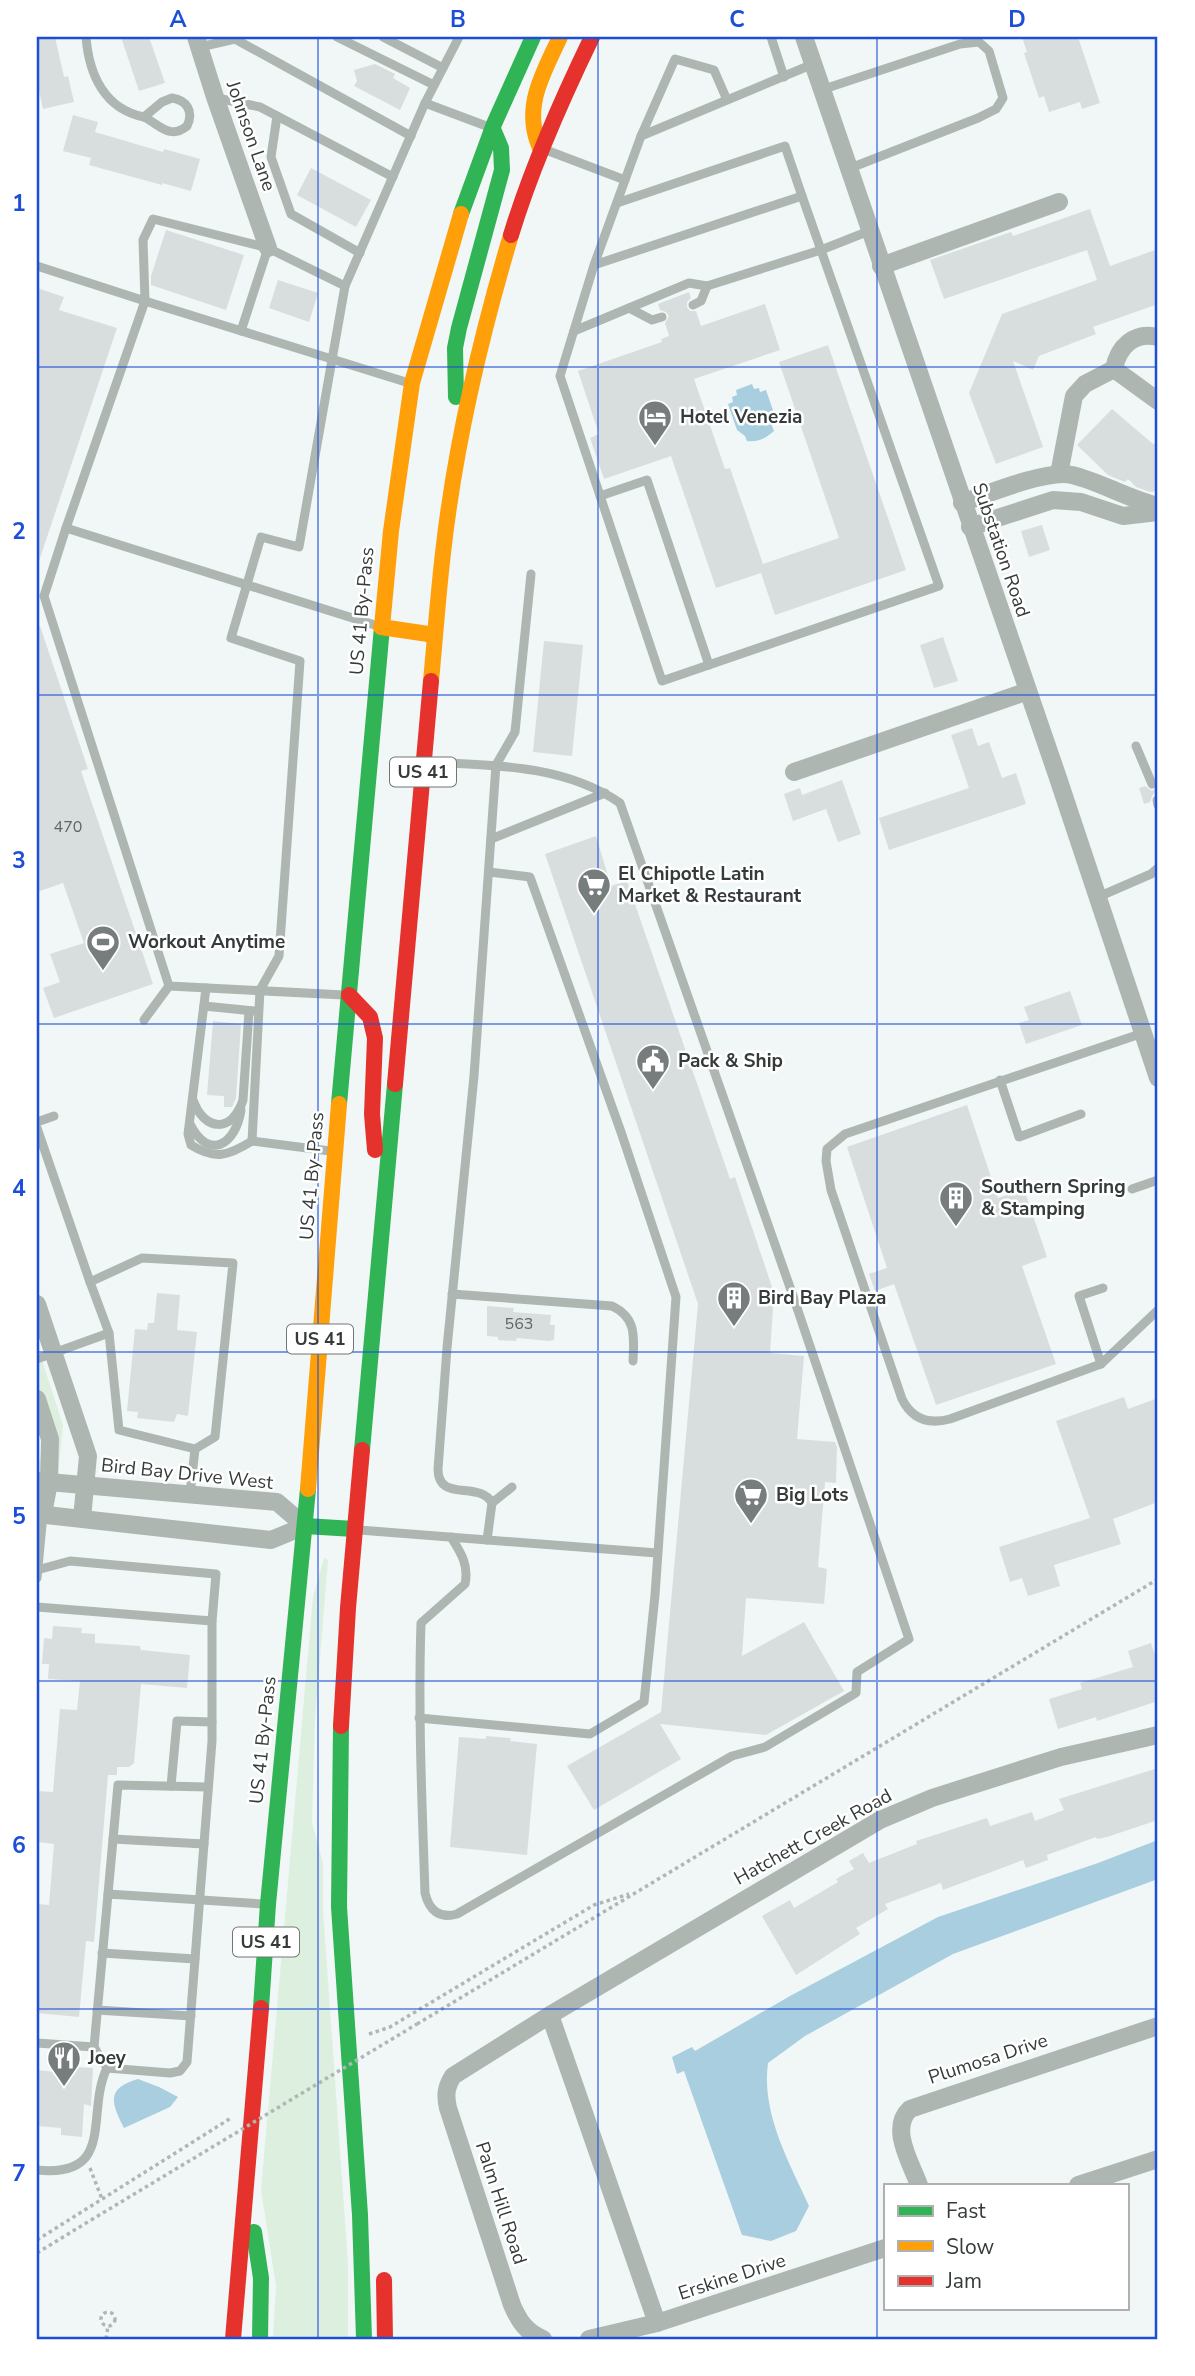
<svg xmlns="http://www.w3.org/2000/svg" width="1195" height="2376" font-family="'Nunito Sans',sans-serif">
<rect width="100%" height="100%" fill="#f0f7f6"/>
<g fill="#ddf0df">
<path d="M37,1345L63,1425L56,1493L37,1488V1464L42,1457L43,1433L37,1415Z"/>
<path d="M324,1558L328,1560L315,1720L312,1823L323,1863V1911L348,2263V2339H273L276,2286L261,2190L313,1597Z"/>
</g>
<g fill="#a8cee0">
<path d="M752,384L754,389L759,388L760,392L766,390L775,416L772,426L774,431C765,439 758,442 747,441L745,436L737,430L728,404L733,402L732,397L737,395L736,390Z"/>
<path d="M1158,1840V1879L953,1954L805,2036L768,2063C761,2113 789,2162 809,2206L796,2231L771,2241L742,2235L684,2071L677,2074L672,2057L692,2047L695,2051L790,1996L938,1917L1098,1863Z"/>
<path d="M138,2079L159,2087L178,2097L170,2107L124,2128C111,2103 106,2088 138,2079Z"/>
</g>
<g fill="#d8dede">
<path d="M37,37H55L64,77L68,76L74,102L43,109L37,82Z"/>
<path d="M121,37H149L165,83L139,91Z"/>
<path d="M1022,37H1078L1100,103L1082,109L1080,102L1049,112L1044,96L1039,98L1024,53L1027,52Z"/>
<path d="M375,64L395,74L393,78L410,88L400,110L354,86L357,81L354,70Z"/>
<path d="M73,115L98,122L95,132L163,152L164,149L200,159L191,191L162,183V185L89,165L91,158L63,151Z"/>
<path d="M311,168L371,200L356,227L297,195Z"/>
<path d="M1090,209L1110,266L1158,249V288L1156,291L1158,304L1093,327L1096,334L1039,356L1033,370L1013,361L1043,447L996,464L969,393L1002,314L1097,280L1087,250L944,299L930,260L1011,232L1013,236Z"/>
<path d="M166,230L244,255L226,310L151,285V276Z"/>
<path d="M278,280L318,293L309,322L269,308Z"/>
<path d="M37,288L64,297L59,310L117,328L39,561L37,560Z"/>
<path d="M689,292L691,298L687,302V307L690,311H696L701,326L765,304L780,350L694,379L725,469L730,468L763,564L839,538L779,362L828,345L906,570L775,615L761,573L716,588L671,456L604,479L590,438L599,434L578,371L662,342L661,339L669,336L665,323L669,316L666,312L660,310L658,304Z"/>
<path d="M1112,409L1153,444L1158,443V491L1150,492L1136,487L1128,479L1125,482L1108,475L1077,445Z"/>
<path d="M1042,525L1050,550L1029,557L1021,531Z"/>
<path d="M40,626L88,769L81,771L153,984L54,1018L43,988L60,982L50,954L84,943L63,883L37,892V627Z"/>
<path d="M943,637L958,681L934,688L920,645Z"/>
<path d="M544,641L583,645L572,756L533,752Z"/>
<path d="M972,728L978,746L989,742L1002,778L1016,773L1026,804L889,850L879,818L969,788L951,735Z"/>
<path d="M842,780L861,834L838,842L826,809L793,821L784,794L800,788L802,795Z"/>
<path d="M1145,786L1152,791L1158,787V793L1153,794L1150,802L1144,804L1139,788Z"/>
<path d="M596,836L611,886L627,881L730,1179L735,1177L774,1293L770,1353L804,1356L797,1439L835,1442L837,1447L836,1483L825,1482L818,1567L827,1569L824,1604L746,1598L742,1656L804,1622L844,1691L766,1735L660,1724L681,1759L594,1810L567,1766L661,1712L698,1304L545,854Z"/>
<path d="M1070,991L1082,1025L1026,1044L1019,1023L1029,1020L1024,1007Z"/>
<path d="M213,1021L241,1024L236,1098L232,1107H224V1096L207,1095Z"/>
<path d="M967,1105L998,1198L1024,1189L1047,1257L1022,1266L1056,1364L936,1405L894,1284L875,1291L869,1274L887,1268L847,1147Z"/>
<path d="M157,1293L180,1295L177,1330L197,1332L188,1416L177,1414L174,1422L137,1418L138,1412L127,1411L135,1329L147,1330L148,1323H154Z"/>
<path d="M487,1306L514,1308L513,1312L551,1315L550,1325H555L554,1340L549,1341L517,1338L516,1341L498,1340V1337L487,1336Z"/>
<path d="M1124,1397L1128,1409L1158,1398V1502L1113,1519L1121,1544L1054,1565L1060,1586L1028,1596L1022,1578L1010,1582L999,1547L1090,1518L1056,1421Z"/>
<path d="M53,1626L82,1628L81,1633L95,1634V1643L140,1646L141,1650L190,1655L187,1688L141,1684L134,1763L129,1767H117V1775H108L94,1942L86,1941L79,2017L37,2013L38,1904L49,1905L54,1844L37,1842V1791L53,1792L60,1709L77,1710L80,1681L48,1679L49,1664H42L44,1638L52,1639Z"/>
<path d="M1151,1643L1158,1664V1701L1097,1721L1096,1717L1058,1729L1049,1699L1082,1689L1080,1683L1133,1667L1128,1651Z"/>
<path d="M486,1736L511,1738L510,1741L537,1744L527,1855L450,1847L459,1737L486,1739Z"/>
<path d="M1158,1768V1820L1107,1837L1097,1839L1096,1837L1047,1855L1048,1860L1026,1868L1023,1860L943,1890L941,1883L885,1904L888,1909L856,1928L860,1934L796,1975L762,1916L790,1900L794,1908L838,1882L836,1879L854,1869L849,1861L863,1853L869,1863L917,1844L916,1841L987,1818L990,1826L1032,1812L1035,1821L1064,1810L1059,1799Z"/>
<path d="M56,2066L93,2068L91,2106L84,2104L82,2137L61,2135V2128L37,2126V2070L55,2072Z"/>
</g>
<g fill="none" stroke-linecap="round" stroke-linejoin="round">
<g stroke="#b0b6b5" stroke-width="3.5" stroke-dasharray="3.5 3.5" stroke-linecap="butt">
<path d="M417,2024L1158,1579"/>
<path d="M369,2034L390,2027L594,1905L629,1894"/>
<path d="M90,2168L102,2199"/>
<path d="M37,2240L231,2118"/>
<path d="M37,2253L91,2220"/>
<circle cx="108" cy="2319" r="7"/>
<path d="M106,2339L108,2326"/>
</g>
<g stroke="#aeb6b2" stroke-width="9">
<path d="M86,37C89,74 104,109 144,117"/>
<path d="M236,37L235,39L411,136"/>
<path d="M337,37L434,85"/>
<path d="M383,37L443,68"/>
<path d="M771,37L784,77"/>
<path d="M200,47L235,39"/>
<path d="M821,90L960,44L979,42L989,51L1003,98L996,109L978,118L848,169"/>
<path d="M172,98C187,100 194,112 187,126C170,140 160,125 144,117L162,102Z"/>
<path d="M217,98L260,107L393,177"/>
<path d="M727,100L714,70L675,59L641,136L813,64"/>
<path d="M425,103L489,127"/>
<path d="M277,116L271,157L291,214L360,253"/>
<path d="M546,150L625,180L641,136"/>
<path d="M617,203L785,146L802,196"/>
<path d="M268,248L345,286"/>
<path d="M594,265L802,196L939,586L662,681L560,376L594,265L625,180"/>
<path d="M37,266L145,301L143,240L153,219L268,248L241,331"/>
<path d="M693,305L701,301L707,286"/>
<path d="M629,308L652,320L662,317"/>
<path d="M574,331L689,283L707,286L821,250L869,231"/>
<path d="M600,496L647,480L709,665"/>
<path d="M66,528L378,626"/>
<path d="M1136,746L1152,784"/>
<path d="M429,762C494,765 565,765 620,803L792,1293L909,1639L857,1672L856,1693L765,1747L732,1756L457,1914C439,1919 429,1910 425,1893C422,1803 418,1713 421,1623L465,1584C469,1565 461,1553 451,1537"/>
<path d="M1157,800L1158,805"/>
<path d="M491,839L605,793"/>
<path d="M1098,897L1151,874L1158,868"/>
<path d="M206,988L188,1134L191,1145C215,1160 228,1156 252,1141L260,990L279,956L300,661L231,638L261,537L299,547L345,286L425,103L459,37"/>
<path d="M344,995L169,986L44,596L66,528L145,301L409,383"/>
<path d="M204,1006L254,1011"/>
<path d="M144,1020L169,986"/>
<path d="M1000,1080L1019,1137L1081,1114"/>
<path d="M193,1100C204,1131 232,1134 243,1100L249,1011"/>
<path d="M37,1122L54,1116"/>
<path d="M190,1124C209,1162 236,1144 241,1110"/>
<path d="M37,1128L90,1282"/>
<path d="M252,1141L330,1151"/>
<path d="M1132,1189L1158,1180"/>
<path d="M142,1258L233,1263L215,1437L195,1449L119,1430L109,1333L90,1282Z"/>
<path d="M1103,1288L1079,1296L1101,1364L1158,1310"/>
<path d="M452,1294L612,1306C637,1318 634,1337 633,1361"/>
<path d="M37,1359L109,1333"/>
<path d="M1101,1364L950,1419C928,1425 912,1419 902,1399L831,1190L826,1161L827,1149L845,1134L1143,1033"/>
<path d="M190,1494L195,1449"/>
<path d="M492,1503L512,1487"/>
<path d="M359,1530L657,1553"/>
<path d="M487,1540L492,1503C479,1480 438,1503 438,1469L447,1348L474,1076L496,765L515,732L531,574"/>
<path d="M37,1578L43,1514"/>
<path d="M37,1607L212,1621"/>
<path d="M419,1718L590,1734L644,1702L655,1595L676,1297L621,1132L530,877L489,872"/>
<path d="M171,1786L177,1721L212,1722"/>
<path d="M113,1839L204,1844"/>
<path d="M108,1894L118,1785L208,1787"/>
<path d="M102,1953L195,1959"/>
<path d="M97,2010L191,2016"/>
<path d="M37,2043L94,2047L107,2068L170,2073L180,2071L187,2062L212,1741V1621L216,1574L70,1561L37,1570"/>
<path d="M94,2047L108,1894L263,1904"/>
<path d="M37,2170C117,2178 85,2113 107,2068"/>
</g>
<g stroke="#aeb6b2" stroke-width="18">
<path d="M196,37L215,97L268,248"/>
<path d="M804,37L1057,775L1158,1078"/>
<path d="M881,266L1059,202"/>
<path d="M1158,337C1134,331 1118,347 1114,369L1158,401"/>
<path d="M1059,474L1074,396L1085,384L1114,369"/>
<path d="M962,503C987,494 1048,469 1072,475C1101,482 1128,499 1158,506"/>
<path d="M970,527L1053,500L1081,502L1123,516L1158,512"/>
<path d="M794,772L1028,691"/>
<path d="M37,1304L88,1456L82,1518"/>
<path d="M37,1399L50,1439L49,1482L43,1514"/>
<path d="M37,1481L277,1502L305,1526L271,1540L37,1514"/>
<path d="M550,2015L657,2323"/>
<path d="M919,2185C911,2163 889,2128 910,2109L1158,2026"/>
<path d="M1078,2185L1158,2159"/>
<path d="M543,2339C526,2332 519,2321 512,2305L448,2108C445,2095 446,2087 453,2076L550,2015L880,1820L932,1798L1061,1757L1158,1735"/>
<path d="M589,2339L657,2323L885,2248"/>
</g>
<g stroke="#30b455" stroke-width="16">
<path d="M461,214L494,124L533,37"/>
<path d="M456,397L455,348L459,328L502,170L501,148L493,129"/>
<path d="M339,1104L382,627"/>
<path d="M362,1450L395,1084"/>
<path d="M305,1526L354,1529"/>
<path d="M341,1726L339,1907L360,2215L364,2339"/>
<path d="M261,2008L268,1904L308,1489"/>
<path d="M254,2232L261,2278L260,2339"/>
</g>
<g stroke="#ff9f0a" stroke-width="16">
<path d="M540,148C522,107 543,74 560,37"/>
<path d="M381,627L435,635"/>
<path d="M382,627L391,531L412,383L461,214"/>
<path d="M431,681C435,639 438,596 443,553C455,445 480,339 511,235"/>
<path d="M308,1489L339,1104"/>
</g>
<g stroke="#e5322d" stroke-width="16">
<path d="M511,235C532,166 561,101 592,37"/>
<path d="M349,995L370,1017L375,1038L372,1114L375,1150"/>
<path d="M395,1084L431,681"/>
<path d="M341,1726L348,1608L362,1450"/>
<path d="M384,2280L385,2339"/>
<path d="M233,2339L261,2008"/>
</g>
<path stroke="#b0b6b5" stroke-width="3.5" stroke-dasharray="3.5 3.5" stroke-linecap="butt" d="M91,2220L417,2024"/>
</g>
<path fill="none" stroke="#1d4ed8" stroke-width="2" stroke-opacity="0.55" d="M318,37V2339M598,37V2339M877,37V2339M37,367H1158M37,695H1158M37,1024H1158M37,1352H1158M37,1681H1158M37,2009H1158"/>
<defs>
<g id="hotel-pin" transform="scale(1.75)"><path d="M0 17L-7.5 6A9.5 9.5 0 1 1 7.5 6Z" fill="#767d7c" stroke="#fff"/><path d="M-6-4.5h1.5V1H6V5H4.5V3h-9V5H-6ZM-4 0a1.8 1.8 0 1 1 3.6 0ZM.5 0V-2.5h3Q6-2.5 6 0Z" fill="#fff"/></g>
<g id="supermarket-pin" transform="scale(1.75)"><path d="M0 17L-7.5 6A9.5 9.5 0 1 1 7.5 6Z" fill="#767d7c" stroke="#fff"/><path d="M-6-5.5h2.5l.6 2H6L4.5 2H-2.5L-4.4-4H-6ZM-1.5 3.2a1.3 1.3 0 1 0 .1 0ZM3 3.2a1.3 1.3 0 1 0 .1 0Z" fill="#fff"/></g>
<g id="stadium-pin" transform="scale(1.75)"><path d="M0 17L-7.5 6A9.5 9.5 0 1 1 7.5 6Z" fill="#767d7c" stroke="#fff"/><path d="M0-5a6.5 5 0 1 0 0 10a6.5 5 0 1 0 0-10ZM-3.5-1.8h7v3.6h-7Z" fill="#fff"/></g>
<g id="civic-pin" transform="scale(1.75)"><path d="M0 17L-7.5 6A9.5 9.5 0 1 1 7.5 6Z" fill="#767d7c" stroke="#fff"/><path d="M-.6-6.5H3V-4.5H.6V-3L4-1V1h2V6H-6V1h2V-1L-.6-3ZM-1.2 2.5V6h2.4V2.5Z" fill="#fff"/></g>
<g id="building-pin" transform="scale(1.75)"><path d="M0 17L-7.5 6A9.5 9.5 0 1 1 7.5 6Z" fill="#767d7c" stroke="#fff"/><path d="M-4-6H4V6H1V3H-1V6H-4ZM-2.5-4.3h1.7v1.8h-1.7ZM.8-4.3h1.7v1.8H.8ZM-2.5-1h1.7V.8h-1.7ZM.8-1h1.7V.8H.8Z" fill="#fff"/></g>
<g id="restaurant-pin" transform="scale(1.75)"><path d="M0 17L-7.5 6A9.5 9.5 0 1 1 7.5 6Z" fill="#767d7c" stroke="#fff"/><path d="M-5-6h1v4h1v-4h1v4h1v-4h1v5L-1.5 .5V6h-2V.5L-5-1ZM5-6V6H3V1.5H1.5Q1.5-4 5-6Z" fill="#fff"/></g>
</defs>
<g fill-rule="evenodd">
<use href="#hotel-pin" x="655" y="417"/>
<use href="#supermarket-pin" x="594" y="885"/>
<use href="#stadium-pin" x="103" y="942"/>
<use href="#civic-pin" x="653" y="1061"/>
<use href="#building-pin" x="956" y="1198"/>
<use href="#building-pin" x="734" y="1298"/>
<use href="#supermarket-pin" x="751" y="1495"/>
<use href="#restaurant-pin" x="64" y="2058"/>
</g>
<g text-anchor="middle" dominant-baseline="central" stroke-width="5" stroke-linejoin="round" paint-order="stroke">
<g font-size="16" fill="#606666">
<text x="68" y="827">470</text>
<text x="519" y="1324">563</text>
</g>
<g fill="#fff" stroke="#727675" stroke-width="2">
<rect x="390" y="757.5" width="66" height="29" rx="5"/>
<rect x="287" y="1324.5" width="66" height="29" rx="5"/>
<rect x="233" y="1927.5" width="66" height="29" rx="5"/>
</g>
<g font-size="18" font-weight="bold" fill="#353b3a">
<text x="423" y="772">US 41</text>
<text x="320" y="1339">US 41</text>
<text x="266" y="1942">US 41</text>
</g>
<g font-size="19" fill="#353b3a" stroke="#fff">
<text transform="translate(251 136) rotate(71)">Johnson Lane</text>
<text transform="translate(1001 550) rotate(71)">Substation Road</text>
<text transform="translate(362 611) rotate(-85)">US 41 By-Pass</text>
<text transform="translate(312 1176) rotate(-85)">US 41 By-Pass</text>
<text transform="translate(187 1474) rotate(6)">Bird Bay Drive West</text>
<text transform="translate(263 1740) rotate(-84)">US 41 By-Pass</text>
<text transform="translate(813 1837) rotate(-29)">Hatchett Creek Road</text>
<text transform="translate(988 2059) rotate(-18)">Plumosa Drive</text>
<text transform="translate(501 2203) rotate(72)">Palm Hill Road</text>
<text transform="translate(732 2277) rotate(-18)">Erskine Drive</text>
</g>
<g font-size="19" font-weight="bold" fill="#353b3a" stroke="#fff" text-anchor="start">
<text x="680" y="417">Hotel Venezia</text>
<text x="618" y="874">El Chipotle Latin<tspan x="618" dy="22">Market &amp; Restaurant</tspan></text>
<text x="128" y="942">Workout Anytime</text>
<text x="678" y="1061">Pack &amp; Ship</text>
<text x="981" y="1187">Southern Spring<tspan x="981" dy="22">&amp; Stamping</tspan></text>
<text x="758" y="1298">Bird Bay Plaza</text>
<text x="776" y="1495">Big Lots</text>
<text x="88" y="2058">Joey</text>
</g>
</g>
<rect width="1195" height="2376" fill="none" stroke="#ffffff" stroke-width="77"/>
<rect x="884" y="2184" width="245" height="126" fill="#ffffff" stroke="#aeb1b0" stroke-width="2"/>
<rect x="898" y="2206" width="35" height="10" fill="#30b455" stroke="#aeb1b0" stroke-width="2"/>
<text x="946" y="2218" font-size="21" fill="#353b3a">Fast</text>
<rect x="898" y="2241" width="35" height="10" fill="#ff9f0a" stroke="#aeb1b0" stroke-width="2"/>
<text x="946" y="2254" font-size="21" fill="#353b3a">Slow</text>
<rect x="898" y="2276" width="35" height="10" fill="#e5322d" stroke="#aeb1b0" stroke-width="2"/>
<text x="946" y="2288" font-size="21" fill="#353b3a">Jam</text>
<rect x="38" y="38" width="1118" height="2300" fill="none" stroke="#1d4ed8" stroke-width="2.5"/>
<g font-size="23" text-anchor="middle" font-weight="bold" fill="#1d4ed8">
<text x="178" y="27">A</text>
<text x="458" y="27">B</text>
<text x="737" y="27">C</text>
<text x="1017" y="27">D</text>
<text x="19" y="211">1</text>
<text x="19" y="539">2</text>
<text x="19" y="868">3</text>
<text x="19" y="1196">4</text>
<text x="19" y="1524">5</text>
<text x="19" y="1853">6</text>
<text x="19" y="2181">7</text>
</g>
</svg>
